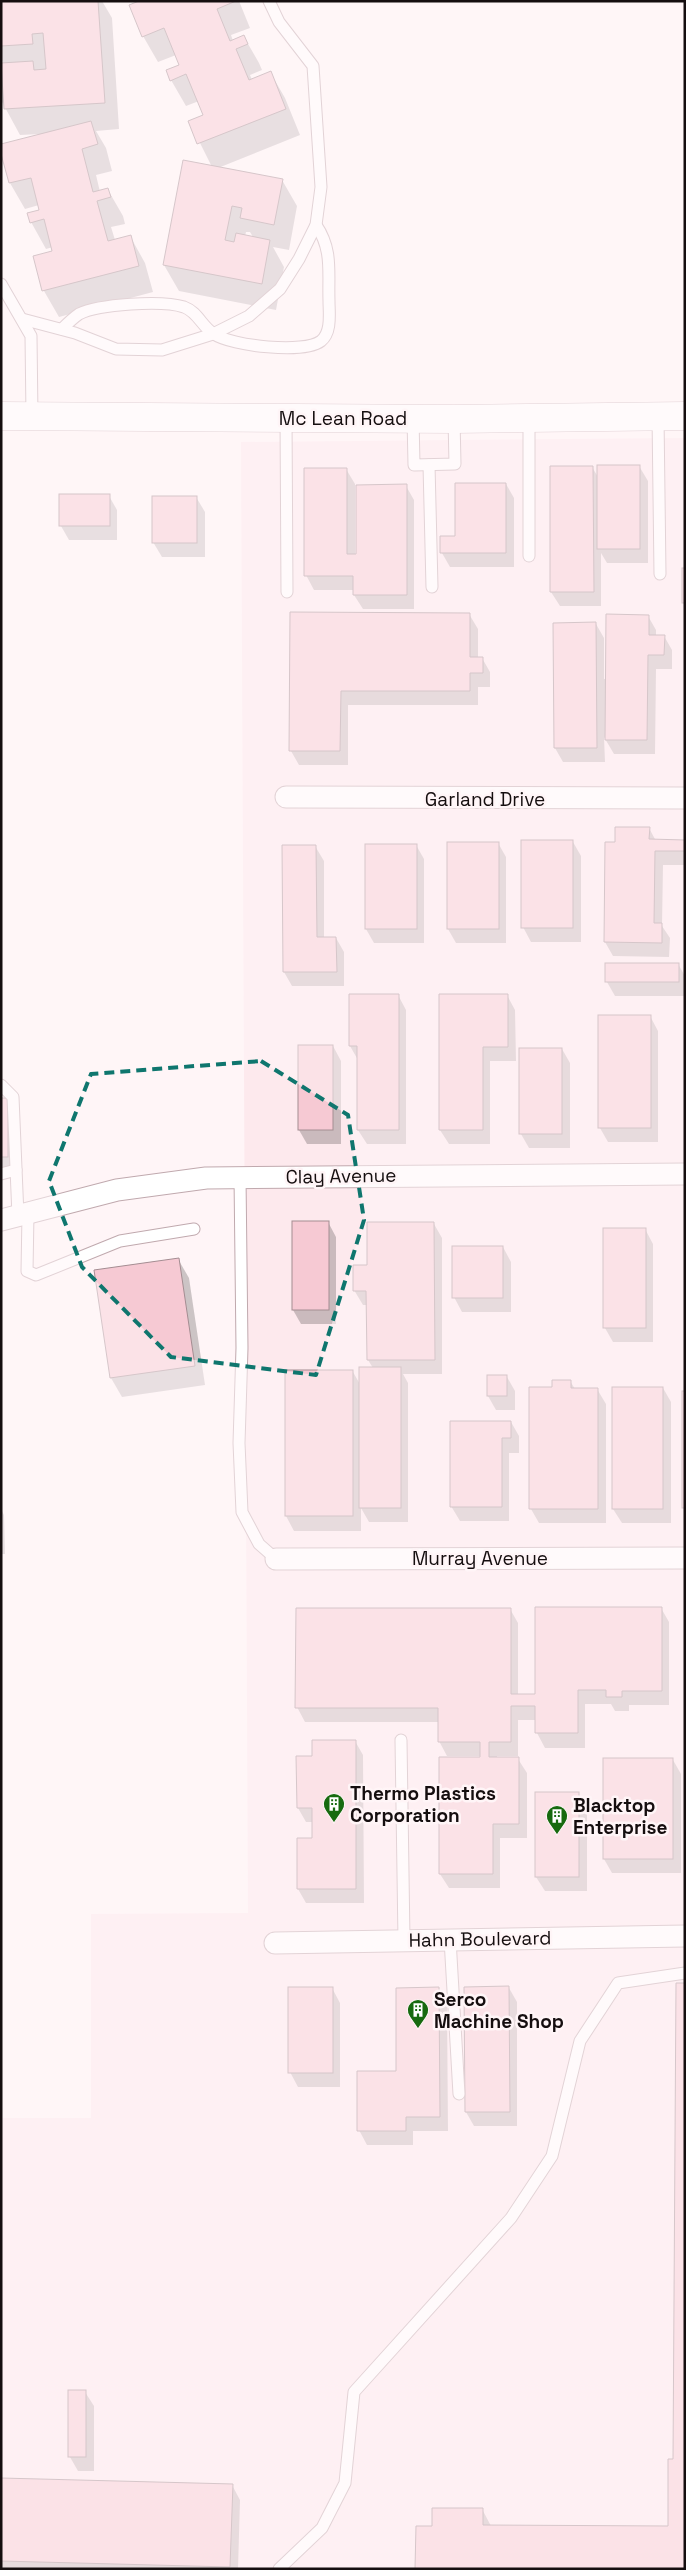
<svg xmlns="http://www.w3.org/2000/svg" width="686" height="2570" font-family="'Space Grotesk',sans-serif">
<rect width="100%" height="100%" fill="#fff5f7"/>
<path fill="#fde9ed" d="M685,438V2569H1V2118H91V1914L248,1913L241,442Z"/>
<g fill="#0003" fill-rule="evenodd">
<path d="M1,1H102L112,18L119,129L96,131L106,148L112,171L96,175L100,192L108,190L123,216L125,224L111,227L115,240L130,236L145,263L153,292L59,317L44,291L54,252L53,247L46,249L31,222L41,211L39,205L25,209L10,183L1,149L40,134L20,135L1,100V64H4L1,59Z"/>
<path d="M143,1H239L250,28L231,35L233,41L244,37L259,63L262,70L250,75L252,80L270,72L285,98L300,135L218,168L282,180L297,206L289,250L273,247L284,267L276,310L179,291L164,265L212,167L189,121L204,115L199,101L186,106L171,80L180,66L176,55L158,62L143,36ZM246,232H250L253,237L245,236Z"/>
<path d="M639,466L648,481V563H607L601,553V606H560L551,592L592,467L598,477Z"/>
<path d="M346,469L355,484V555H358L406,486L414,500V609H363L354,595V590H314L306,575Z"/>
<path d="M506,484L514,498V567H450L442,553Z"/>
<path d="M61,496H109L117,510V540H69L61,526Z"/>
<path d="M196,497L205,512V557H162L153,542Z"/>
<path d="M291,614H469L478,629V658H482L490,672V687H478V705H348V765H299L291,751Z"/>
<path d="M648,616L656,630V636H664L672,650V669H656L655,754H614L604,737L605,762H563L555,748L596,624L604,638V679H606Z"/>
<path d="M649,828L656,841H685V865H663L662,926L670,938L669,957L613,956L605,942L617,843Z"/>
<path d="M573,842L581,856V942H531L523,927Z"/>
<path d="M498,843L506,857V943H456L448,929Z"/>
<path d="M416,845L424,859V943H374L366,929Z"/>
<path d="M315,846L324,861V938H336L344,952V986H292L284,972Z"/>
<path d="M678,964L685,976V996H615L607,982Z"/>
<path d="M398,995L406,1010V1144H367L358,1130V1060L350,1046Z"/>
<path d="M507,995L515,1010L516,1061H490V1144H449L440,1130Z"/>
<path d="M650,1016L658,1031V1142H608L600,1128Z"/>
<path d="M333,1046L341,1061V1144H307L299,1130Z"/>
<path d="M562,1049L570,1063V1148H529L521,1134Z"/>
<path d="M1,1100H7L18,1176L1,1175Z"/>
<path d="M328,1222L336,1237V1324H301L293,1310Z"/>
<path d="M434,1224L442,1238V1374H403L408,1383V1522H369L361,1508V1531H294L286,1516V1372H353L361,1386L373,1368L368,1360V1305H363L354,1290L368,1266Z"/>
<path d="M645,1229L653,1244V1342H613L605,1328Z"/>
<path d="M503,1247L511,1262V1312H462L454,1297Z"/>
<path d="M178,1259L189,1278L205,1385L122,1397L111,1378L96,1271Z"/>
<path d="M507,1377L515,1391V1410H496L488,1396Z"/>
<path d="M570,1381L575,1389H597L606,1404V1523H539L531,1509L554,1389Z"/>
<path d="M663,1388L671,1402V1523H622L613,1509Z"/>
<path d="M511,1422L519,1436V1453H509V1521H460L451,1506Z"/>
<path d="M1,1509L4,1515L5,1554H1Z"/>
<path d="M661,1608L669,1622V1705H629V1711H615L611,1704H585V1748H545L537,1733V1720H518V1756H497V1759H518L527,1773V1838H500V1888H449L440,1874L481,1756H447L439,1741V1722H305L297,1707L510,1609L518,1623V1696H537Z"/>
<path d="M355,1741L363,1755L364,1903H306L298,1889V1839H314V1822H306L298,1808L313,1758Z"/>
<path d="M673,1760L681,1774V1873H612L604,1859Z"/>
<path d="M536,1793H578L587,1808V1891H545L536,1877Z"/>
<path d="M332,1988L340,2003V2087H298L290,2072Z"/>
<path d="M439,1988L447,2003L448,2131H413V2145H367L359,2130L397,2072Z"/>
<path d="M509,1988L517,2002V2126H474L466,2112Z"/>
<path d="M85,2392L94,2406V2471H78L70,2457Z"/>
<path d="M674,2460L685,2569L433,2527L482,2509L491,2526L669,2527Z"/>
<path d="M1,2479L232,2485L240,2500L238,2569H1Z"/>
</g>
<g fill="#f6c9d3" stroke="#a48d92">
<path d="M1,1H98L105,103L4,109L1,63L33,61L34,70L46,69L43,33L32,34L33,44L1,46Z"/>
<path d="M139,1H236L217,9L230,41L244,35L248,44L236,49L249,80L271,71L286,109L197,144L188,121L203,115L186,74L170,81L166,70L179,65L164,28L142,37L129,5Z"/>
<path d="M91,121L98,144L82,149L93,192L108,188L111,197L97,201L108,241L131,235L139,266L42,291L33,256L52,251L44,219L30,223L27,213L39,210L31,178L9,183L1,154V144Z"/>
<path d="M183,160L283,179L274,225L240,218L242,208L232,206L225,240L234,242L236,233L270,240L262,284L163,265Z"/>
<rect x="597" y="465" width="43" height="84"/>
<path d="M550,466H593L594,592H550Z"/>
<path d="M304,468H347V554H356V485L407,484V595H353V576H304Z"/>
<path d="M455,483H506V553H440V536H455Z"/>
<rect x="59" y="494" width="51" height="32"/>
<rect x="152" y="496" width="45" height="47"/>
<rect x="682" y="568" width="3" height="35"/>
<path d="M290,612L470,613V657H483V673H470V691H341L340,751H289Z"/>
<path d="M606,614L649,615V635H665L664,655H648L647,740H605Z"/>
<path d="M596,622L597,748H554L553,623Z"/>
<path d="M615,827H650L649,839L685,840V851H655L654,923H662V943L604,942L605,842H615Z"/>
<rect x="521" y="840" width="52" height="88"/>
<rect x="447" y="842" width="52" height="87"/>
<rect x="365" y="844" width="52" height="85"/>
<path d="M282,845H316L317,937H336L337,972H283Z"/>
<rect x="605" y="963" width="74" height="19"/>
<path d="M349,994H399V1130H357V1046H349Z"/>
<path d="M439,994H508V1047H483V1130H439Z"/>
<rect x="598" y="1015" width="53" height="113"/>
<rect x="298" y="1045" width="35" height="85"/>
<rect x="519" y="1048" width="43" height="86"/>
<rect x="1" y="1098" width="7" height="59"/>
<rect x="292" y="1221" width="37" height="89"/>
<path d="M367,1222H434L435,1360H367L366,1291H353V1265H367Z"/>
<rect x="603" y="1228" width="43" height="100"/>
<rect x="452" y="1246" width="51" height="52"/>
<path d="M179,1258L195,1366L110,1378L94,1270Z"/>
<rect x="359" y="1367" width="42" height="141"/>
<rect x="285" y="1370" width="68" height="146"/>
<rect x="487" y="1375" width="20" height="21"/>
<path d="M552,1380H571V1388H598V1509H529V1387H552Z"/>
<rect x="612" y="1387" width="51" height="122"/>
<rect x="682" y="1391" width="3" height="117"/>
<path d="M450,1421H511V1438H502V1507H450Z"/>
<path d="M535,1607H662V1691H622V1697H606V1690H578V1733H535V1706H511V1742H489V1757H519V1824H493V1874H439V1757H480V1742H438V1708H295L296,1608H511V1694H535Z"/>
<path d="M312,1740H356V1889H297V1838H312V1808H297L296,1756H312Z"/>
<rect x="603" y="1758" width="70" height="101"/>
<rect x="535" y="1792" width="44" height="85"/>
<path d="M676,1983H685V2569H415L416,2526H432V2508H483V2525L668,2526V2459H673Z"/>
<path d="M509,1986L510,2112H465L464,1987Z"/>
<rect x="288" y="1987" width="45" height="86"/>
<path d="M439,1987L440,2117H406V2131H357V2071H396V1988Z"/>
<rect x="68" y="2390" width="18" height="67"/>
<path d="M1,2478L233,2484L230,2567L1,2561Z"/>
</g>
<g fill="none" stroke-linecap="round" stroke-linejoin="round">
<g stroke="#c0a9ae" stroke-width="13">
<g id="service">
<path d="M1,284L31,336L32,416"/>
<path d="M22,319L75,333L116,349L162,350L213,334L249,316L280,289L299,259L316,225L321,187L313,66L279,22L269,1"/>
<path d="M62,329C67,324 73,318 79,314C99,304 162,300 184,307C198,312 202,327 214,334C232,346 304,354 321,341C332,332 329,313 329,301C328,272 333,250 316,225"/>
<path d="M658,416L660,574"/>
<path d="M286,417L287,592"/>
<path d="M413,418L414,465L455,464L454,419"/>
<path d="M529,418V556"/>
<path d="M429,465L432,587"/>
<path d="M1,1085L13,1097L18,1216"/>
<path d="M1,1174L16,1170"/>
<path d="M240,1177L242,1348L239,1443L242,1512L259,1544L276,1559"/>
<path d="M28,1214L27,1271L36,1275L120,1241L194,1229"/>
<path d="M401,1740L404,1940"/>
<path d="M450,1939L459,2094"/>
<path d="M279,2569L322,2528L345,2483L354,2392L511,2218L552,2156L580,2041L618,1983L685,1973"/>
</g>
</g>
<g stroke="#c0a9ae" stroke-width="23">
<g id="minor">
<path d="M286,797L685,798"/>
<path d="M1,1220L117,1190L206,1178L685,1174"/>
<path d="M276,1559L685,1558"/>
<path d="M275,1943L685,1936"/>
</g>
</g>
<g stroke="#c0a9ae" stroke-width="29">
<path id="secondary" d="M1,416L454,419L685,416"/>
</g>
<use href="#service" stroke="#fff" stroke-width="11"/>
<use href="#minor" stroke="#fff" stroke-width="21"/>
<use href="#secondary" stroke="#fff" stroke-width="28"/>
</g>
<path d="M0 0H686V2570H0ZM261,1061L348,1115L364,1220L316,1375L171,1357L82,1267L49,1181L91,1074Z" fill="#fff5f7" fill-opacity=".55" fill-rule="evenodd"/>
<path fill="none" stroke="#0f766e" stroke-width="4" stroke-dasharray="10 6" stroke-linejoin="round" d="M261,1061L348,1115L364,1220L316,1375L171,1357L82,1267L49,1181L91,1074Z"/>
<defs>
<g id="building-pin" transform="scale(1.125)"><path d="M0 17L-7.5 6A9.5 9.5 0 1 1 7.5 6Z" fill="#176a0f" stroke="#fff5f7"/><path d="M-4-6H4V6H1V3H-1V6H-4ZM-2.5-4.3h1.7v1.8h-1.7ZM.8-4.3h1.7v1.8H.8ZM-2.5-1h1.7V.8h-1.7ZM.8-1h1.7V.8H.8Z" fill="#fff"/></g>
</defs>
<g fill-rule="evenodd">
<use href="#building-pin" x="334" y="1804"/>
<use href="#building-pin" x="557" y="1816"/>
<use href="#building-pin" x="418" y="2010"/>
</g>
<g text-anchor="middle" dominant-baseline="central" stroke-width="5" stroke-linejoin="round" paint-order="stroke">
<g font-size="19" fill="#150e0f" stroke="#fff5f7">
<text x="343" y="418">Mc Lean Road</text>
<text x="485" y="799">Garland Drive</text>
<text transform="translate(341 1176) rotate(-1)">Clay Avenue</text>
<text x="480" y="1558">Murray Avenue</text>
<text transform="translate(480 1939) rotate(-1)">Hahn Boulevard</text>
</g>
<g font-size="19" font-weight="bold" fill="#150e0f" stroke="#fff5f7" text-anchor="start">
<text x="350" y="1793">Thermo Plastics<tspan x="350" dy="22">Corporation</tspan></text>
<text x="573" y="1805">Blacktop<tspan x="573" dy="22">Enterprise</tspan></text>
<text x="434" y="1999">Serco<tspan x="434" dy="22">Machine Shop</tspan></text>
</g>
</g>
<rect width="686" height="2570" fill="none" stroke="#150e0f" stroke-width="5"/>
</svg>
